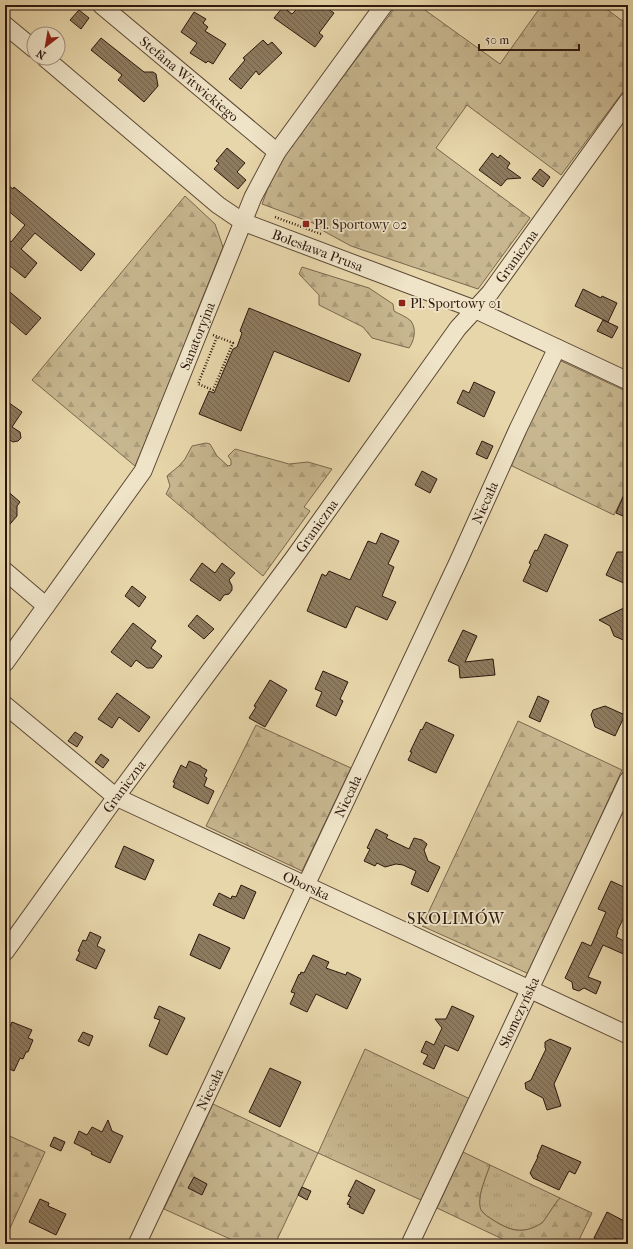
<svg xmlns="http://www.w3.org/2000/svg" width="633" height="1249" font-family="'IM FELL French Canon',serif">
<defs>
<pattern id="grass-tufts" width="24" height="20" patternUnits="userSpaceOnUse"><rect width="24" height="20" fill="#c7b68f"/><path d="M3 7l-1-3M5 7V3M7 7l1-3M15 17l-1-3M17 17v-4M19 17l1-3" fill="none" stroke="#ab9c7a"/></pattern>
<pattern id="forest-firs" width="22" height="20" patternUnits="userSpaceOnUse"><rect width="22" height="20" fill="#c7b68f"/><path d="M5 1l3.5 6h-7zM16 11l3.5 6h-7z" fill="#ab9c7a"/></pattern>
<pattern id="building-back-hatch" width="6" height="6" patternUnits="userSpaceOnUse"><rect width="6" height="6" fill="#8e7b5f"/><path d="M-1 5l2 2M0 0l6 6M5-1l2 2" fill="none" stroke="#74644d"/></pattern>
</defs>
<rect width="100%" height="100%" fill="#e7d6aa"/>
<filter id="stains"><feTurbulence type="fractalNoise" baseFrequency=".005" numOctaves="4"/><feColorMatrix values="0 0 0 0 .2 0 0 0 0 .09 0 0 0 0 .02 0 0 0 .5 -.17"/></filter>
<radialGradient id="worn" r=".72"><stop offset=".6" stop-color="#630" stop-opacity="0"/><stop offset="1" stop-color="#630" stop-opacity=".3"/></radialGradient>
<g fill="url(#grass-tufts)" stroke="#7a674e">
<path d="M365,1049L470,1099L421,1200L318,1153Z"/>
<path d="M490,1165L560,1198C555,1203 545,1220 542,1223C523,1235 511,1231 493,1220C489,1217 484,1215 481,1210C476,1198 486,1177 490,1165Z"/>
</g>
<g fill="url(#forest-firs)" stroke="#7a674e">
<path d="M397,5H418L500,64L542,5H601L628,25V85L561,175L467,105L436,148L530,218L478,289L351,246L318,228L313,223L262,204L276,166Z"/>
<path d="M185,196L215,224L223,247L192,324L191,333L180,361L135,466L32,380Z"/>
<path d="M302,267L369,288L393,304L394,311C399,314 407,317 411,321C417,330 414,341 409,348L372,338L363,327L319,305V295L299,274Z"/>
<path d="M559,360L628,392V486L614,515L510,465Z"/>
<path d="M206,443L210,444L217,456L228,466L231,465V460L228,456L235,449L289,464L308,462L332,469L304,507L310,511L263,576L166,494L170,486L167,476L168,475L179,466L185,459L192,446Z"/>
<path d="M518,721L622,770L529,974L422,926Z"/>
<path d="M256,725L351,768L302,871L206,826Z"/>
<path d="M213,1104L318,1153L275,1244H241L164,1209Z"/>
<path d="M5,1134L45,1152L5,1239Z"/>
<path d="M463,1152L490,1165C486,1177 476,1198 481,1210C484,1215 489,1217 493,1220C510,1231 523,1235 542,1223C545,1220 555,1203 560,1198L592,1213L577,1244H513L437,1208Z"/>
</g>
<g fill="url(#building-back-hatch)" stroke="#2d180e">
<path d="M312,5H323L334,13L319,33L323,36L315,47L274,18L283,7L292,14L298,8H310Z"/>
<path d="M79,10L89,18L81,29L70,20Z"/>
<path d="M194,12L206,19L203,23L208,27L205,31L226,44L213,64L208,61L206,63L190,53L197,43L181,32Z"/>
<path d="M101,38L144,72H153L156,74L158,86L144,102L118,80L122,75L91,50Z"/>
<path d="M263,40L268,45L272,42L282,53L259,75L256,71L241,89L229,79L245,60L243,58Z"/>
<path d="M227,148L245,163L237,172L246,180L238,189L214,169L219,163L216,161Z"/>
<path d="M492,153L498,158L500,155L510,163L507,168L521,178L507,179L501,186L479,170Z"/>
<path d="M540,169L550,177L543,187L532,179Z"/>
<path d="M5,183L13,189L14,187L95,254L81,271L35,233L21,249L37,263L25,278L5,262V237L11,242L25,225L5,208Z"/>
<path d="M5,288L41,318L26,335L5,317Z"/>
<path d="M583,289L601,298L602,296L617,303L608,322L575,306Z"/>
<path d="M249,308L361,354L349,382L274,351L241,431L199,414L209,391L214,393L233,349L237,347L242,333L240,331Z"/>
<path d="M603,320L618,327L612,338L597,331Z"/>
<path d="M474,382L495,392L484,417L457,403L463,390L469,393Z"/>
<path d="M5,400L22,412L12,427L20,432L21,438L18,441L13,442L5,437Z"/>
<path d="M482,441L493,446L487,459L476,454Z"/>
<path d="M422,471L437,479L430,493L415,485Z"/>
<path d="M628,486V511L625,517L616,513Z"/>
<path d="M5,489L20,502L17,506V516L5,530Z"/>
<path d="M381,533L399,541L388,564L394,567L382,596L396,602L387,620L356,606L346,628L307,611L322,574L326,576L329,571L350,580L368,541L376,544Z"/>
<path d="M545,534L568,545L547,592L523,581L531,564L529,563L535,550L537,551Z"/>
<path d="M617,552H623L628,555V585L606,575Z"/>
<path d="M202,563L215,573L222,563L235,573L229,580L232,586V590L229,594L224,595L220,601L190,580Z"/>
<path d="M132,586L146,597L139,607L125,596Z"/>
<path d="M628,606V642L614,636L610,626L599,620Z"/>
<path d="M197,615L214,629L204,639L188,626Z"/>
<path d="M133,623L156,641L151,648L162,656L153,668H147L136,660L131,667L111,652Z"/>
<path d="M463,630L477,636L465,662L493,659L495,675L460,678L459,666L448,661Z"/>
<path d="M323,671L348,682L340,699L343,701L336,716L316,706L322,692L315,689Z"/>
<path d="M270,680L287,690L265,727L249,718L256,707L254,706Z"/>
<path d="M117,693L150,717L139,732L119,717L112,728L98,719Z"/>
<path d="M538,696L549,701L540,722L529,717Z"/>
<path d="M605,706L625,715L615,736L595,727L591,715L593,710Z"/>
<path d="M426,722L454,735L436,773L408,760L412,752H410L421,729L422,730Z"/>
<path d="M75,732L83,737L77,747L68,741Z"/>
<path d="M101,754L109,760L103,768L95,762Z"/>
<path d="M189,761L201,766V767L207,770L204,776L207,778L204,786L214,791L208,804L173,787L175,783L173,782L181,765L186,768Z"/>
<path d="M376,829L388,835L386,838L409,849L414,838L422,840L427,844L424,850L428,861L440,867L428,892L411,884L416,871L403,865L396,864L385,867L377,863L375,866L364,861L370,849L367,848Z"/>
<path d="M124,846L154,860L145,880L115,867Z"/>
<path d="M611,881L628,889V908L617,932H618L616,937L628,943V956L603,945L588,977L601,982L596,994L584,988L579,991L573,989L572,982L565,978L582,942L591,946L606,912L598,909Z"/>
<path d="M241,885L256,892L244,919L213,905L219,893L231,899L232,896L236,897Z"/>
<path d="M90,932L101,937L97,946L105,950L96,969L76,960L80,952L78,951L83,940L86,941Z"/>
<path d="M199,934L230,948L220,969L190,955Z"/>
<path d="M313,955L329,962L326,968L346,975L347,972L361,979L347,1009L316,994L307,1012L290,1004L295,993L291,992L299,974L300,975L301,972L304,973Z"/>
<path d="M159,1006L185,1018L167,1055L149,1046L160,1020L154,1018Z"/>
<path d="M452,1006L474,1016L458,1051L445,1045L434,1069L423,1064L428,1055L421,1052L426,1041L434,1045L442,1028L435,1019H446Z"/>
<path d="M12,1022L32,1030L28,1038L33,1040L28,1052H26L23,1059L20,1058L14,1071L5,1067V1038Z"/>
<path d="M83,1032L93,1036L89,1046L78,1041Z"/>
<path d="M550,1039L571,1048L554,1084L561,1106L547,1110L543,1098L526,1089L525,1083L531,1080L546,1049L545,1048V1042Z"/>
<path d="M270,1068L301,1082L280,1127L249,1112Z"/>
<path d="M108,1120L112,1131L123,1136L110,1163L91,1154L92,1152L74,1143L79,1131L87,1135L92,1127L102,1132Z"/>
<path d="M54,1137L65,1142L61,1151L50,1146Z"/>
<path d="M542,1145L581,1162L575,1174L569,1171L559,1190L533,1178L530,1173L538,1157H537Z"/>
<path d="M194,1177L207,1184L202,1195L188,1188Z"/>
<path d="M356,1180L375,1190L363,1214L349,1207L350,1205L347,1204L351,1197L348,1196Z"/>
<path d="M302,1187L311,1191L307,1200L298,1195Z"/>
<path d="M40,1199L49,1203L48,1206L66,1214L56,1235L29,1222Z"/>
<path d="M607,1212L628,1223V1244L615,1238L612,1244H605L594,1238Z"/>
</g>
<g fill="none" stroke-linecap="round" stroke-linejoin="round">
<g stroke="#5c4835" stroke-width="19">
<g id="minor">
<path id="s1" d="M101,5L277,152"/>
<path d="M5,25L34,49"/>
<path id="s2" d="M45,58L218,205L243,222L474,309L628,381"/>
<path d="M5,571L46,606"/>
<path id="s3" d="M5,663L143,471L253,197L277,152L384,5"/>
<path id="s4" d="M5,705L116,797L628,1035"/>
<path id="s5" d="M5,952L116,797L293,559L458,328L490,293L628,101"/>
<path id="s6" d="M137,1244L458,562L518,429L557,348"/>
<path id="s7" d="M410,1244L628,780"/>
</g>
</g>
<g stroke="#2d180e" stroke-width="2.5" stroke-dasharray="1 2" stroke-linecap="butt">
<path d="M275,217L321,234"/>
<path d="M213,335L233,343L213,390L198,384L217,337"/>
</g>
<use href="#minor" stroke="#efe4c8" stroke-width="17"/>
</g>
<g fill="#8f2418" stroke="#efe4c8" stroke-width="1.5">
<rect x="302" y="220" width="8" height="8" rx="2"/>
<rect x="398" y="299" width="8" height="8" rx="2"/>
</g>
<g text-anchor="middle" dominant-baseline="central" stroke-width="3.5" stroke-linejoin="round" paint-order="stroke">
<g font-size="14" fill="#2d180e" stroke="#efe4c8">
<text stroke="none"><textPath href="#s1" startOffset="115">Stefana Witwickiego</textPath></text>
<text stroke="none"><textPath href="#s2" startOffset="337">Bolesława Prusa</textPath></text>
<text stroke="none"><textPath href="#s5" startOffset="864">Graniczna</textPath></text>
<text stroke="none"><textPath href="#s3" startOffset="382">Sanatoryjna</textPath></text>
<text stroke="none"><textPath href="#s6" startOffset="819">Niecała</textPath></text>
<text stroke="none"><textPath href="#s5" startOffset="528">Graniczna</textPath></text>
<text stroke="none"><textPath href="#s5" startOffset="204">Graniczna</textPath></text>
<text stroke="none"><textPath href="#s6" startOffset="495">Niecała</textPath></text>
<text stroke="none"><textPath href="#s4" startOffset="354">Oborska</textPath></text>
<text stroke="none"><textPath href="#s7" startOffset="256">Słomczyńska</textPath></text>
<text stroke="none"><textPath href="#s6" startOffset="171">Niecała</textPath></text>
</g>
<g font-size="14" fill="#2d180e" stroke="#efe4c8" text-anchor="start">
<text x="314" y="224">Pl. Sportowy 02</text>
<text x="410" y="303">Pl. Sportowy 01</text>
</g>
<g font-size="16" letter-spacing="1" fill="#2d180e" stroke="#efe4c8">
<text x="456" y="918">SKOLIMÓW</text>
</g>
</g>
<rect width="633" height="1249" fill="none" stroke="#e7d6aa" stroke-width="20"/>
<rect x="6" y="6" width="621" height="1237" fill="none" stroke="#2d180e" stroke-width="2"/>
<rect x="10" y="10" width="613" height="1229" fill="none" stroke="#2d180e"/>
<g transform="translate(46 46) rotate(211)"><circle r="19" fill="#efe4c8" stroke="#a1927e"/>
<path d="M0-3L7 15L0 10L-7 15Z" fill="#8f2418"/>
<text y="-6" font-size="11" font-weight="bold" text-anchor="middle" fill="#2d180e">N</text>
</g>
<path d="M479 44v6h100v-6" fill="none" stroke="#2d180e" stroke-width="2"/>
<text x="485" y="44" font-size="12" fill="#2d180e" stroke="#efe4c8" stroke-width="3" paint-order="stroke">50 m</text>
<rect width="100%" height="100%" filter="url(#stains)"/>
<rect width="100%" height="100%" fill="url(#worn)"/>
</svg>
